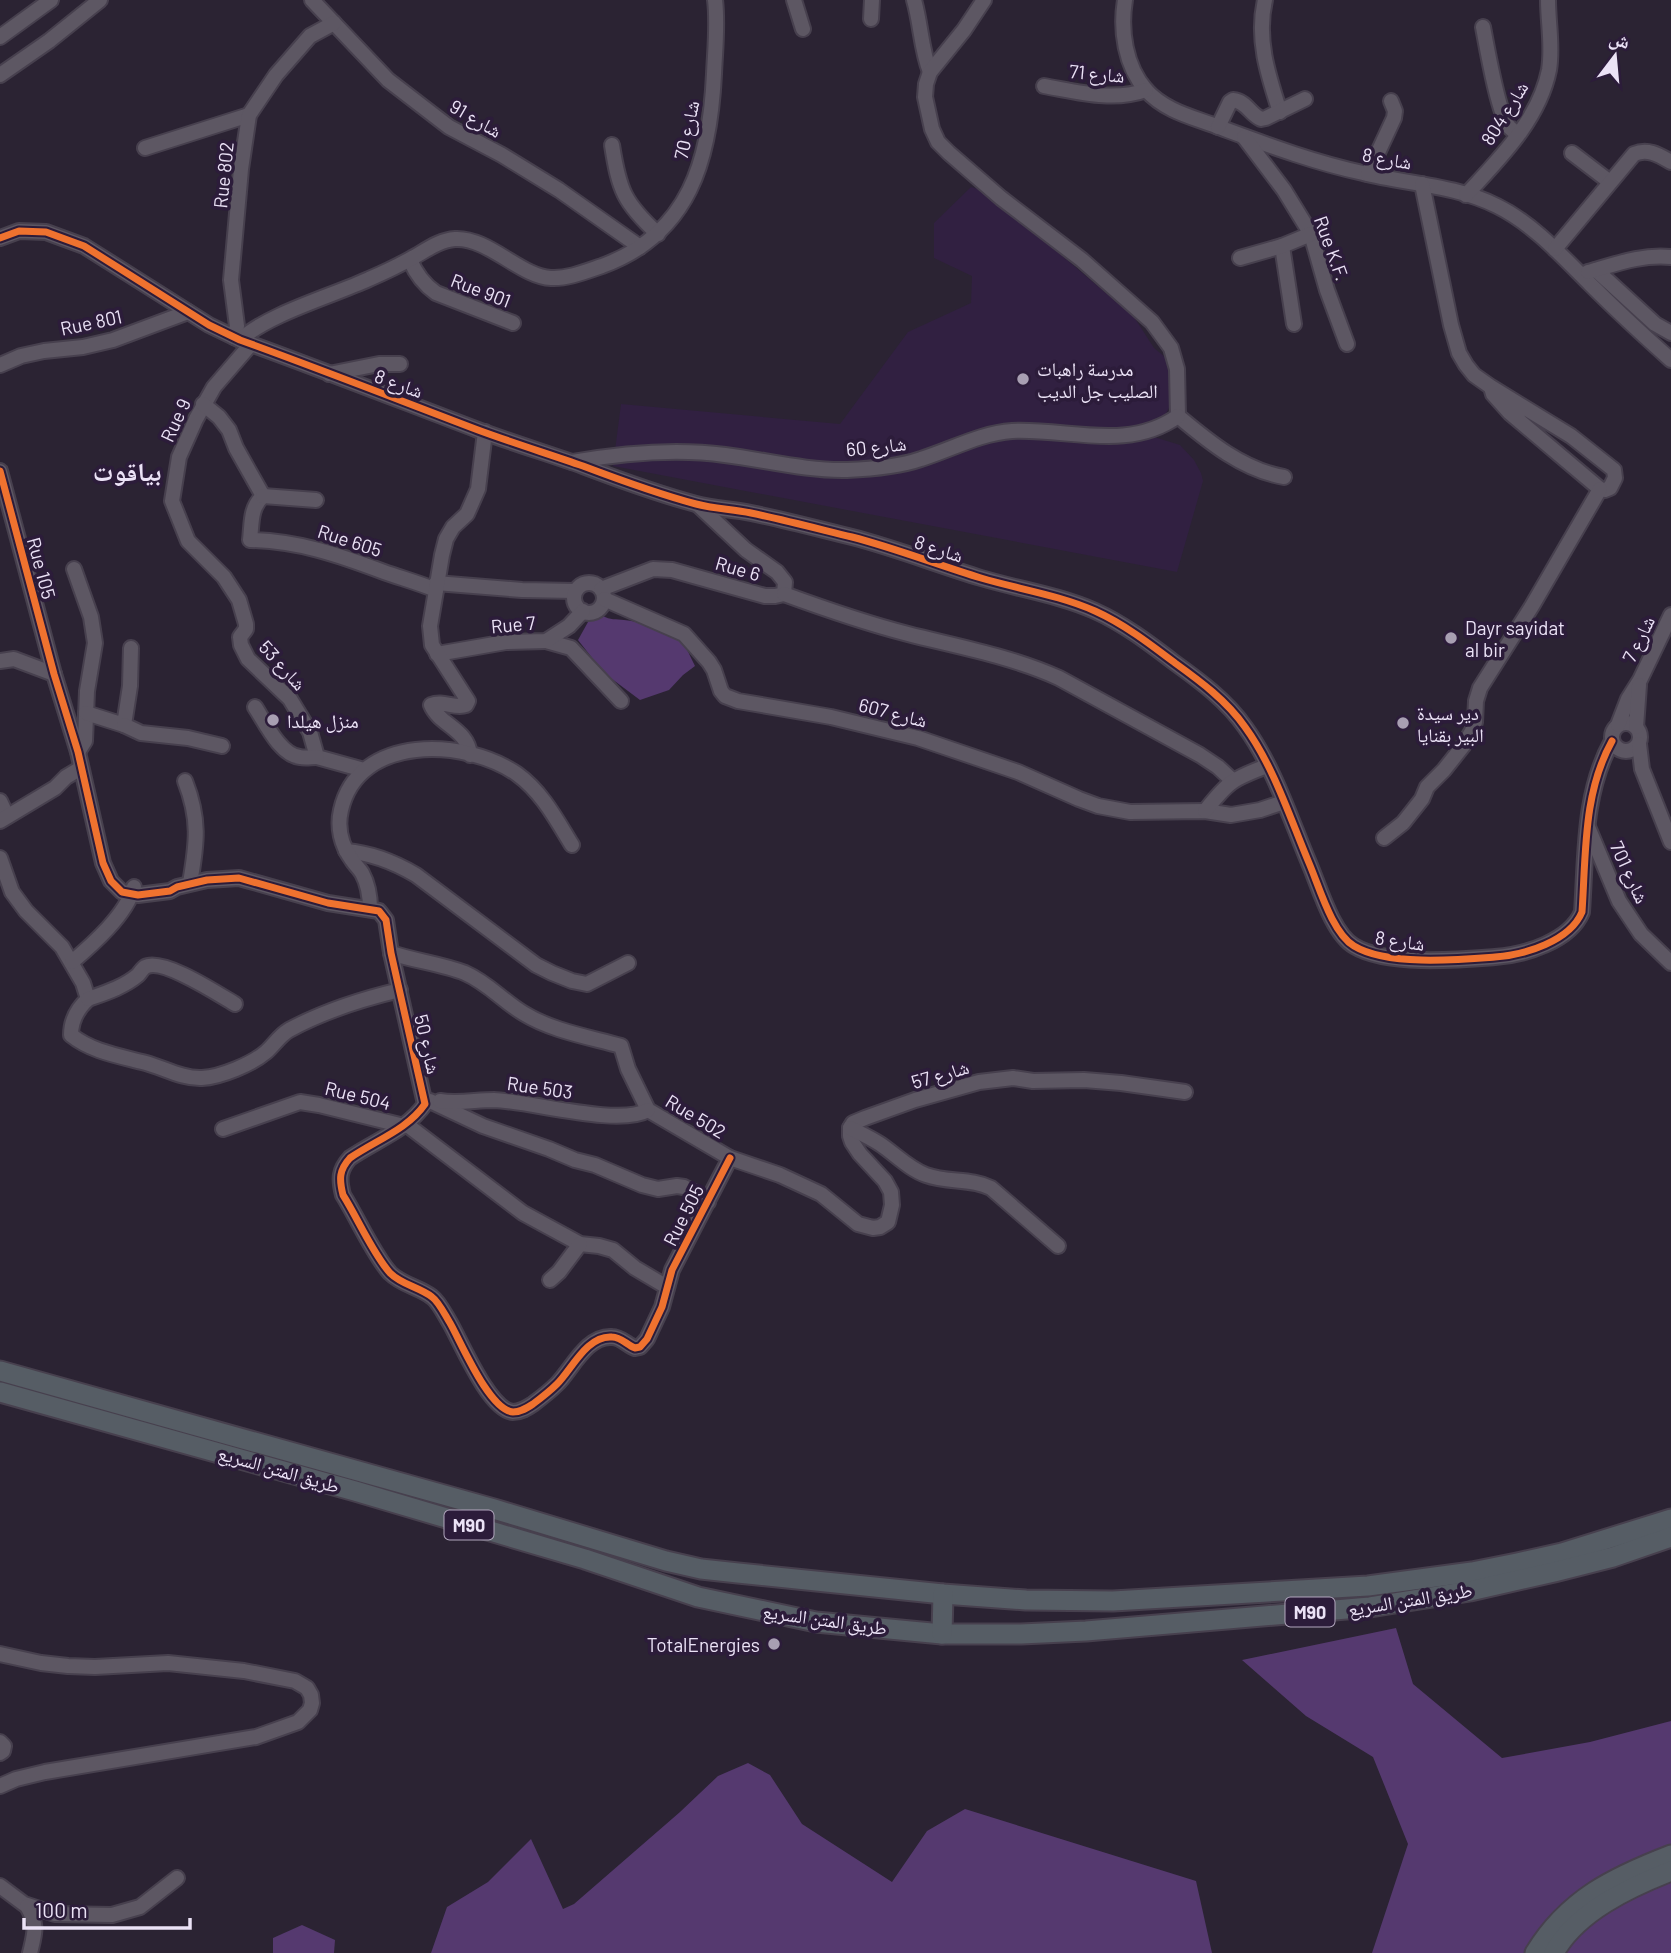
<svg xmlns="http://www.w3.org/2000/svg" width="1671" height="1953" font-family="Barlow,'Noto Naskh Arabic',sans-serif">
<rect width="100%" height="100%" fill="#2b2333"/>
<path fill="#312041" d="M971,187L986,191L1134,317L1154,348L1171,362L1175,396L1154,437L1180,445L1194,460L1201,473L1203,481L1177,572L613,466L621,404L840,424L908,332L971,303L972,276L934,258V223Z"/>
<g fill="#55396f">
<path d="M603,616C610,620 616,619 624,620C640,622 660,626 673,634C684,640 690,656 695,666L683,675L669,690L640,700L604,673L578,640L588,622Z"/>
<path d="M1396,1628L1413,1684L1502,1758L1590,1742L1671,1721V1953H1372L1408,1844L1373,1757L1306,1716L1242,1660Z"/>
<path d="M748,1763L770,1775L802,1824L892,1882L927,1831L965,1809L1196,1881L1212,1953H431L447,1907L488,1882L531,1839L563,1909L574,1904L680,1812L718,1776Z"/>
<path d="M302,1925L335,1940L334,1953H273V1938Z"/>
</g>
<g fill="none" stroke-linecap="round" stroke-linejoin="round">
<g stroke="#47404e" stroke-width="18">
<g id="minor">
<path d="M312,0L388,80L449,127L502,155L559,190L640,247"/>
<path d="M794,0L803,29"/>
<path d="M914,0C921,24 921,49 930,72"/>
<path d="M984,0L964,30L930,72L926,84L925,97L932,129L938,142L949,153L1001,198L1082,260L1152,322L1171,348L1177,369L1178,416"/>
<path d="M1125,0C1120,30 1125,66 1146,90C1165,111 1192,117 1216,126C1265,144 1312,162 1363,173C1407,184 1455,185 1497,206C1532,223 1562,256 1590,284C1616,310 1643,335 1671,360"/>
<path d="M1265,0C1256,39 1268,75 1280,112"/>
<path d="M871,19L872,0"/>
<path d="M1483,27C1487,48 1498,113 1509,127C1511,129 1516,133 1518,134"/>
<path d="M0,37L51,0"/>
<path d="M0,75L49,41L100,0"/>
<path d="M1044,86C1078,92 1113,102 1146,90"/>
<path d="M1218,127L1230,102L1233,100C1246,101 1250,114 1261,119L1266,118L1305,99"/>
<path d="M1244,137L1284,190L1311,234L1327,290L1347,344"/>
<path d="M612,145C619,190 624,203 658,234"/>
<path d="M145,148L249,115"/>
<path d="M1572,153L1610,182"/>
<path d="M1368,174L1394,118L1395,111L1391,101"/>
<path d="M1422,184L1451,325L1459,353L1466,365L1474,375L1491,387L1571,436L1609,466L1614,470L1615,478L1610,488L1605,490L1600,489L1510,413L1493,394L1491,387"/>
<path d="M1466,195C1499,159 1539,120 1549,70C1553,47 1548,23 1548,0"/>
<path d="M0,238L19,231L46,232L84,246L209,325L240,340C320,369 399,400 478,430C513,443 549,454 583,466C620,480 658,494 696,504C714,509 733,509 751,513C785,520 819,529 852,537C895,548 938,565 981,578C1018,589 1059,595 1095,611C1124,624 1150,644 1175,663C1200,681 1227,701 1245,727C1274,767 1290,818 1309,863C1319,886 1332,933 1354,946C1387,966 1457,960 1495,957C1525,955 1570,941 1582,912C1586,854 1583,793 1612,741"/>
<path d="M1282,246L1294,324"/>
<path d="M1555,249L1634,154C1648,148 1659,155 1671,162"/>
<path d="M1240,258L1282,246L1311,234"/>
<path d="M410,260C416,274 423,284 436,293L513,323"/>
<path d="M1596,270L1655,324L1671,333"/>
<path d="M1588,272C1616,264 1642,254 1671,257"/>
<path d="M234,337L237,326L231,280L241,169L249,115L276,75L310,36L334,23"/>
<path d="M240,340C268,314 332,296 369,279C383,273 398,266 412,258C425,251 439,240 455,239C488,237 521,277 551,278C568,279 587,271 602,266C690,234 710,159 714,74C715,50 718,24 715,0"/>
<path d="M251,344L214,387L196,419L179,457L172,501L188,541L224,577L239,600L246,624V629L240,637L241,645L248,659L290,699L310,732L317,757L364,770"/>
<path d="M0,365L21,356L44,351L83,347L113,340L188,312"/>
<path d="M329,374L379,364H400"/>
<path d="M203,404L219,417L229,430L236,448L263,496C250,508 252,523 250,540C299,541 339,555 384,572C401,578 419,583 436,590"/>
<path d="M1178,416C1209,442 1243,470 1284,477"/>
<path d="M572,462C623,453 674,448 725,455C765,460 807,471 847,470C871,469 898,467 921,459C950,450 981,433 1012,431C1068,428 1128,452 1178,416"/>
<path d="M0,471L54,674L78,752L103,863L111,881L122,892L138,895L170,891L177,887L207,880L239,878L328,903L379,911L386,920L391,953L425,1104C407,1130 376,1140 350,1158C339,1170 339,1179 343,1195C357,1217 373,1254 390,1273C402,1285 419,1287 432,1297C439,1302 445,1315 450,1323C461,1342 489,1410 513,1412C521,1412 527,1408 533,1404C541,1398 550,1391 557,1384C572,1369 587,1335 612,1337C621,1337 627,1345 635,1348L640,1347L647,1339L662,1307L672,1270L730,1158"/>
<path d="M263,496L316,500"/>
<path d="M74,569L91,617L95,643L87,691L85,741L78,752"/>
<path d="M436,583L522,590L575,591"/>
<circle cx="589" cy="598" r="15"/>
<path d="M601,589L653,569L672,570L765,596H775L784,594L785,582L777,572L746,550L698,505"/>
<path d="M784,594C825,609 865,623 908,634C959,647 1010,656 1059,678L1200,755L1218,767L1232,780"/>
<path d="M604,599L684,634L709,662L714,670L721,691L725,696L738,701L831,717L918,738L1018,772L1079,799L1098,806L1130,812L1205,811L1231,815L1260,810L1284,802"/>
<path d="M546,641L571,648L621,701"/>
<path d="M437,654L506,642L546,641L569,626L583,611"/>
<path d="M0,661L14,659L54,674"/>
<path d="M255,707C265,722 280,755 300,757C305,758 311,757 317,757"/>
<path d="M86,713L124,725L130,686L131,648"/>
<circle cx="1626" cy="737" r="14"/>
<path d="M124,725L141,733L188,738L222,746"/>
<path d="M1618,725L1628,699L1640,680L1671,615"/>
<path d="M1636,727L1639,685"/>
<path d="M1639,744L1642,769L1671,842"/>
<path d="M470,755C468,729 439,725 431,705C443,700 455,709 466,705L468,701L432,645L430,626L442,555L446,539L453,527L467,514L478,489L485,432"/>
<path d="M185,781C200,819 197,843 190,883"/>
<path d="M0,801L7,816"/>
<path d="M1205,811C1228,782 1232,779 1267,766"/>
<path d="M0,821L55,788L66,777L81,768"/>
<path d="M1588,827L1619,901L1641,934L1671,963"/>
<path d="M1384,838L1403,823L1422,799L1427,787L1444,770L1463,746L1472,731L1475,722L1476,701L1480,688L1532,606L1600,489"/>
<path d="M346,851C371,853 394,862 416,875L536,965L552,973L572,981L587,984L628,963"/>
<path d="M0,858L12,892L26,911L62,947L83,983L88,999C77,1009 71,1020 71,1035C92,1052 120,1056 146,1063C164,1068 183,1079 202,1078C221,1077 252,1064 266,1052C274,1045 279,1036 289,1030C324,1011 362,999 400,990"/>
<path d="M370,909C370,896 368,884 362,873C359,868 355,865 352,860C341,845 337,827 341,810C358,734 465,738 517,774C542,792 556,819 572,845"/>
<path d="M391,953C415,961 442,964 465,973C488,983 503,1001 523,1013C552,1031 589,1037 621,1046L628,1069L648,1110L730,1158L780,1175L821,1194L858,1224L873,1228L880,1227L888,1222L892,1205L891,1192L885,1181L860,1154L852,1142L850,1136V1128L853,1123L865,1118L915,1100L979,1082L1013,1078L1033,1081L1084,1080L1121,1083L1185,1092"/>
<path d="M72,962C93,944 126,915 134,887"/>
<path d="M88,999C105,993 124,987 138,975C139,974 143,968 145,967C162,957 218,994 235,1004"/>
<path d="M430,1101L483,1126L549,1149L575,1160L595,1165L642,1185L658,1189L677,1186L684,1187L696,1193L708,1202"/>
<path d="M440,1101C458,1104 476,1100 494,1100C530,1101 619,1127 648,1110"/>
<path d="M406,1124L523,1213L580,1244L599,1246L613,1250L635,1268L667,1287"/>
<path d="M850,1128C860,1133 871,1138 880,1144C895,1154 909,1169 926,1175C948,1183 971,1178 991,1188L1058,1246"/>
<path d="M223,1129L300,1102L319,1105L404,1126"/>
<path d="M550,1280L559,1272L580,1244"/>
<path d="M0,1654L41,1663L68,1666L95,1667L168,1663L244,1671L295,1681L307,1688L311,1695L312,1703L310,1710L298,1722L256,1737L45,1772L16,1779L0,1786"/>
<path d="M0,1742L4,1746L3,1751L0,1753"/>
<path d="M0,1886L24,1904L55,1914L112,1915L140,1907L177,1878"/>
<path d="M27,1906C38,1926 35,1932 30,1953"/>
</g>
</g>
<g stroke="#47404e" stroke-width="23">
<g id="highway">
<path d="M0,1371L494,1509L666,1561L701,1569L738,1573L943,1594L1026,1600L1113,1601L1368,1586L1472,1572L1517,1563L1562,1553L1671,1519"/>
<path d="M0,1392L355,1491L585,1559L698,1597L816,1622L942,1634H1021L1086,1631L1370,1607L1470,1591L1554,1572L1613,1557L1671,1537"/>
<path d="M942,1634L943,1594"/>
<path d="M1535,1953C1568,1899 1614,1877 1671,1855"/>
<path d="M1554,1953C1576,1912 1630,1887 1671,1871"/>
</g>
</g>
<use href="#minor" stroke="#5d5763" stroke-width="14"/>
<use href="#highway" stroke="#565d65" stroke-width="19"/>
<g stroke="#2c1c3a" stroke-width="11">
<g id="cycleway">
<path d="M0,238L19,231L46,232L84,246L209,325L240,340C320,369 399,400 478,430C513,443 549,454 583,466C620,480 658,494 696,504C714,509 733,509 751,513C785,520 819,529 852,537C895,548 938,565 981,578C1018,589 1059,595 1095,611C1124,624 1150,644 1175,663C1200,681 1227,701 1245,727C1274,767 1290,818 1309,863C1319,886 1332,933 1354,946C1387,966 1457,960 1495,957C1525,955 1570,941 1582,912C1586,854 1583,793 1612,741"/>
<path d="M0,471L54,674L78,752L103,863L111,881L122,892L138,895L170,891L177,887L207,880L239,878L328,903L379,911L386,920L391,953L425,1104C407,1130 376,1140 350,1158C339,1170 339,1179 343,1195C357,1217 373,1254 390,1273C402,1285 419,1287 432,1297C439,1302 445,1315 450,1323C461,1342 489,1410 513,1412C521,1412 527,1408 533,1404C541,1398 550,1391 557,1384C572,1369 587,1335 612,1337C621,1337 627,1345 635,1348L640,1347L647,1339L662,1307L672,1270L730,1158"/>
</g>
</g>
<use href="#cycleway" stroke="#ef722f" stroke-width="7"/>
</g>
<g fill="#a89fb2" stroke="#2c1c3a" stroke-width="2.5">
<circle cx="1023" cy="379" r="7"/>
<circle cx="1451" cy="638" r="7"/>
<circle cx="273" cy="720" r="7"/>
<circle cx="1403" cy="723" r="7"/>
<circle cx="774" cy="1644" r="7"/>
</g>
<g text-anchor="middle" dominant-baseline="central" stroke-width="7" stroke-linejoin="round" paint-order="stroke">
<g fill="#2c1c3a" stroke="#b2a7be" stroke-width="2">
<rect x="444.5" y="1510.5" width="49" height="29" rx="5"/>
<rect x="1285.5" y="1597.5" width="49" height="29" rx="5"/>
</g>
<g font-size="18" font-weight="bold" fill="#ebe2f6">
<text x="469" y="1525">M90</text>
<text x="1310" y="1612">M90</text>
</g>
<g font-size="19" fill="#ebe2f6" stroke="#2c1c3a">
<text transform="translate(1097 73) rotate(5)">شارع 71</text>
<text transform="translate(1504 113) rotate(-58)">شارع 804</text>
<text transform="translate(476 118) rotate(30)">شارع 91</text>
<text transform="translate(686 130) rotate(-78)">شارع 70</text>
<text transform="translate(1387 158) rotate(10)">شارع 8</text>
<text transform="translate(223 175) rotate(-84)">Rue 802</text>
<text transform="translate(1332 248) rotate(70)">Rue K.F.</text>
<text transform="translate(481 290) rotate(21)">Rue 901</text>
<text transform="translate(91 322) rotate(-12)">Rue 801</text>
<text transform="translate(399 383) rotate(20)">شارع 8</text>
<text transform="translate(175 420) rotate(-65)">Rue 9</text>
<text transform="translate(876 446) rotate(-6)">شارع 60</text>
<text transform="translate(350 540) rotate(18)">Rue 605</text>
<text transform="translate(939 548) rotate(18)">شارع 8</text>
<text transform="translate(42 568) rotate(75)">Rue 105</text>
<text transform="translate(738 568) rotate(16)">Rue 6</text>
<text transform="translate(513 624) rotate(-5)">Rue 7</text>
<text transform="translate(1638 639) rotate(-64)">شارع 7</text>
<text transform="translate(283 665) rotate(48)">شارع 53</text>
<text transform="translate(893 712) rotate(14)">شارع 607</text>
<text transform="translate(1630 872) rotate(65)">شارع 701</text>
<text transform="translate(1400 940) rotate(8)">شارع 8</text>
<text transform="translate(428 1044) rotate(77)">شارع 50</text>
<text transform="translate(940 1074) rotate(-16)">شارع 57</text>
<text transform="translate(540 1087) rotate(8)">Rue 503</text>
<text transform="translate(358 1095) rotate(14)">Rue 504</text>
<text transform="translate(696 1116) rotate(31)">Rue 502</text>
<text transform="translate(683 1215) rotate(-63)">Rue 505</text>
<text transform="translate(279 1469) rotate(16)">طريق المتن السريع</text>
<text transform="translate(1410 1599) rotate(-9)">طريق المتن السريع</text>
<text transform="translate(825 1619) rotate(8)">طريق المتن السريع</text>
</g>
<g font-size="19" fill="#ebe2f6" stroke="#2c1c3a" text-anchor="start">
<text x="1037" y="368">مدرسة راهبات<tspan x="1037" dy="22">الصليب جل الديب</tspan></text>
<text x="1465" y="627">Dayr sayidat<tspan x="1465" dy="22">al bir</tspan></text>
<text x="1417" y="712">دير سيدة<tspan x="1417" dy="22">البير بقنايا</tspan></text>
<text x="287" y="720">منزل هيلدا</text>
<text x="760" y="1644" text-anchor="end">TotalEnergies</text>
</g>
<g font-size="26" font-weight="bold" fill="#ebe2f6" stroke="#2c1c3a">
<text x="127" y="470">بياقوت</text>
</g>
</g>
<g transform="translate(1615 56) rotate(16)" stroke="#2c1c3a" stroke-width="5" paint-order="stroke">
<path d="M0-5L12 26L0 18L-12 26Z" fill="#ebe2f6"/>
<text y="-10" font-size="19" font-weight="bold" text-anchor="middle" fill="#ebe2f6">ش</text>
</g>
<path d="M24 1918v10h166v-10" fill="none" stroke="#ebe2f6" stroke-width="3.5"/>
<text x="35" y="1918" font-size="21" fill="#ebe2f6" stroke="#2c1c3a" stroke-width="5" paint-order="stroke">100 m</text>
</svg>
